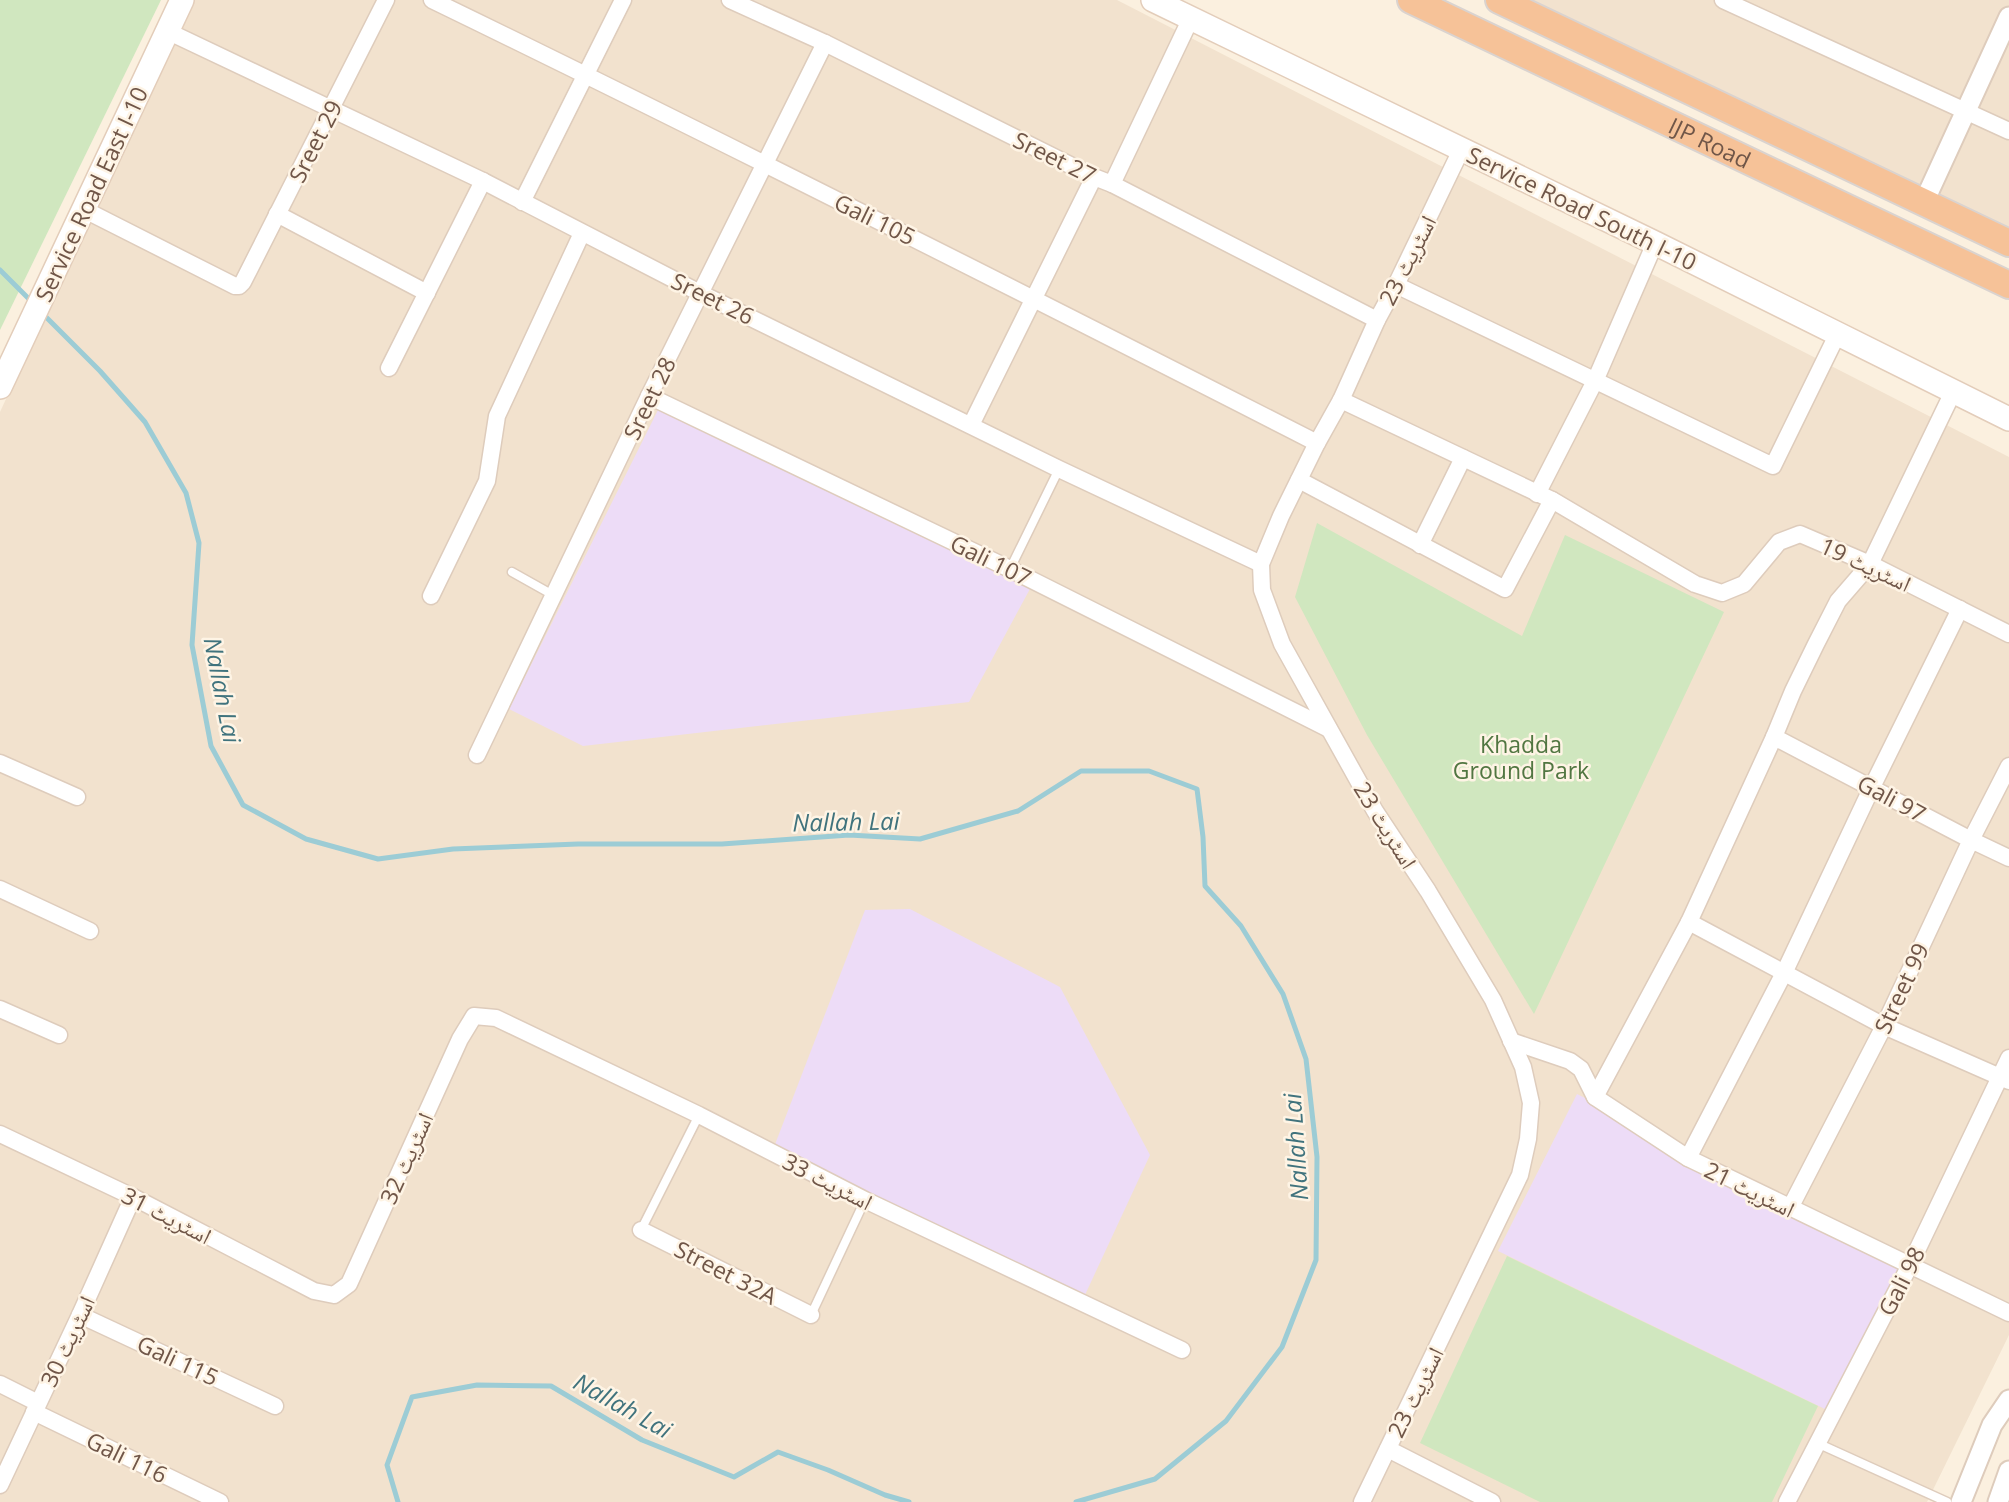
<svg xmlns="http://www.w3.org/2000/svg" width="2009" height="1502" font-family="'Open Sans','Noto Naskh Arabic',sans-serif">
<rect width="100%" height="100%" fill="#fbf0df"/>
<g fill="#f2e2ce">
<path d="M190,0H1117L2009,457V1335L1927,1502H0V412Z"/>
<path d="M1499,0H2009V246Z"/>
</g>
<g fill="#eddcf7">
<path d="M659,408L1031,587L969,702L583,746L509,709Z"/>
<path d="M910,909L1060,987L1150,1155L1084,1297L774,1147L865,910Z"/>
<path d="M1577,1094L1905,1259L1827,1410L1498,1251Z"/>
</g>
<g fill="#d0e7bf">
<path d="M0,0H161L0,330Z"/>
<path d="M1317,523L1522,636L1565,535L1724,612L1534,1014L1367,735L1295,597Z"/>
<path d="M1507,1256L1818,1406L1772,1502H1540L1420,1443Z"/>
</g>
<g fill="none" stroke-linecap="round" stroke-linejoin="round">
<g stroke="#9cccd5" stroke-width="5">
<path d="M0,270L34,304"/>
<path d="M43,314L100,371L145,422L186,493L199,543L192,645L211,746L243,805L306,839L378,859L453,849L578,844H722L849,835L920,839L1018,811L1081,771H1149L1197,789L1203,837L1205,886L1241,926L1283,994L1306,1059L1317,1157L1316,1260L1282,1347L1226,1421L1155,1479L1076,1502"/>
<path d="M398,1502L387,1465L412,1397L477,1385L551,1386L642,1440L734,1477L778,1452L828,1470L885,1495L909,1502"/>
</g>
<g stroke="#deccbc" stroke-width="11">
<g id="service">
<path d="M1010,569L1059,469"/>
<path d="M512,572L553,595"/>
<path d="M641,1230L699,1115"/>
<path d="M811,1315L865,1200"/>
<path d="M1817,1443L1947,1502"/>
</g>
</g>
<g stroke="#deccbc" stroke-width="19">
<g id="minor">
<path d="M432,0C729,144 1023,293 1317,443"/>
<path d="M730,0L825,43L1094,177L1112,184L1377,320"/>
<path d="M1723,0L2009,131"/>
<path d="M167,31L483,181L700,293L1059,469L1261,564"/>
<path d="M1112,184L1191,18"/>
<path d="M522,202L623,0"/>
<path d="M83,209L235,286H239L243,282L386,0"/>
<path d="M277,214L427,293"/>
<path d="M1396,285L1773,466L1838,333"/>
<path d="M389,368L483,181"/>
<path d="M649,396L1010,569L1329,729"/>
<path d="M1341,400L1552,500L1695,584L1722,593L1744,584L1779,542L1800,534L1870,564L2009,634"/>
<path d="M971,425L1094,177"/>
<path d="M1299,480L1505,589L1552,500"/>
<path d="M1537,494L1595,381L1655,243"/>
<path d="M1420,545L1463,458"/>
<path d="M431,596L487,481L497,416L582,233"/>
<path d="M1774,737L1971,840L2009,858"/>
<path d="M477,755L649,396L825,43"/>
<path d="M0,763L77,797"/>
<path d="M0,889L90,931"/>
<path d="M1689,922L1884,1026L2009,1081"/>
<path d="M0,1009L59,1035"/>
<path d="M1511,1041L1570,1061L1581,1069L1595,1097L1688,1158L2009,1313"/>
<path d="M1595,1097L1689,922L1774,737L1793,691L1816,644L1838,601L1870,564L1953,392"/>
<path d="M0,1134L133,1197L314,1291L334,1295L349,1284L460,1039L474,1016L496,1018L699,1115L865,1200L1182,1350"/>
<path d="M1688,1158L1784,973L1872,787L1960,609"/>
<path d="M1790,1208L1884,1026L1971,840L2009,766"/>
<path d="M641,1230L811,1315"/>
<path d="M80,1315L275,1406"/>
<path d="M0,1384L38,1403"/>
<path d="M34,1412L220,1502"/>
<path d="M1388,1449L1492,1502"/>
<path d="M0,1485L80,1315L133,1197"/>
<path d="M1362,1502L1520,1175L1528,1139L1531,1103L1523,1067L1493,1000L1428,891L1375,811L1282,644L1262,590L1261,564L1281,516L1317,443L1341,400L1377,320L1396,285L1461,150"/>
<path d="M1787,1502L1910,1265L2009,1058"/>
</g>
</g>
<g stroke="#deccbc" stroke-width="23">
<g id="tertiary">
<path d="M1924,202L2009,17"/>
<path d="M1961,1502L1992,1425L2009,1400"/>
<path d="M1998,1502L2009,1471"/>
</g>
</g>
<g stroke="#e3cdba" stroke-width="26">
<g id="secondary">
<path d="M1153,0L1655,243L2009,419"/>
<path d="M0,387L182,0"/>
</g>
</g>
<g stroke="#dad3cf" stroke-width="30">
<g id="trunk">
<path id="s1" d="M1411,0L2009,285"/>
<path d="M1499,0L2009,243"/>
</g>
</g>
<use href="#service" stroke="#fff" stroke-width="8"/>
<use href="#minor" stroke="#fff" stroke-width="16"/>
<use href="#tertiary" stroke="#fff" stroke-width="19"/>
<use href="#secondary" stroke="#fff" stroke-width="23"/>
<use href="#trunk" stroke="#f6c298" stroke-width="26"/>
</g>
<g text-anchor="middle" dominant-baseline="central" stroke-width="5" stroke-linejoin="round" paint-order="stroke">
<g font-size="23" fill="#705648" stroke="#fef4e5">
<text transform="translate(315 141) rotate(-63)">Sreet 29</text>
<text stroke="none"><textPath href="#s1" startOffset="331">IJP Road</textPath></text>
<text transform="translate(1055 157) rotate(26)">Sreet 27</text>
<text transform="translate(91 194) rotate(-65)">Service Road East I-10</text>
<text transform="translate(1582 208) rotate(26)">Service Road South I-10</text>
<text transform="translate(875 219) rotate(26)">Gali 105</text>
<text transform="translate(1407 260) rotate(-63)">اسٹریٹ 23</text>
<text transform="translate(713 298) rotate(26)">Sreet 26</text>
<text transform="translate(649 398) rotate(-64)">Sreet 28</text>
<text transform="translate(991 560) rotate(26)">Gali 107</text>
<text transform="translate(1866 564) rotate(25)">اسٹریٹ 19</text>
<text transform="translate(1892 798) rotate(28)">Gali 97</text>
<text transform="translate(1386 825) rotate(58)">اسٹریٹ 23</text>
<text transform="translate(1901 988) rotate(-65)">Street 99</text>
<text transform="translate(406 1158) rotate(-66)">اسٹریٹ 32</text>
<text transform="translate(828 1181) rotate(27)">اسٹریٹ 33</text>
<text transform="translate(1750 1189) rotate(26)">اسٹریٹ 21</text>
<text transform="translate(167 1215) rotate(27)">اسٹریٹ 31</text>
<text transform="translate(726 1272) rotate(27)">Street 32A</text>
<text transform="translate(1901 1281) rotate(-63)">Gali 98</text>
<text transform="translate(67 1341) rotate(-65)">اسٹریٹ 30</text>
<text transform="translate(178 1360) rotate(25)">Gali 115</text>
<text transform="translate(1415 1392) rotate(-64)">اسٹریٹ 23</text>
<text transform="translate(127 1457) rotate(26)">Gali 116</text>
</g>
<g font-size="23" fill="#517641" stroke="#fef4e5">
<text x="1521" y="744">Khadda<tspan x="1521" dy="26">Ground Park</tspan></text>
</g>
<g font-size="24" font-style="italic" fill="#40737d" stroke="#fef4e5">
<text transform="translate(223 690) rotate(79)">Nallah Lai</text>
<text transform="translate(846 821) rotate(-1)">Nallah Lai</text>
<text transform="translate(1295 1147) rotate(-94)">Nallah Lai</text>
<text transform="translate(623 1405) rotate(29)">Nallah Lai</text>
</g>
</g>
</svg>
